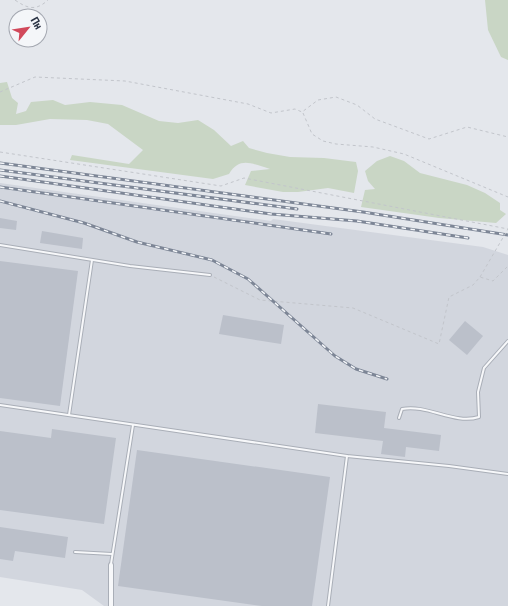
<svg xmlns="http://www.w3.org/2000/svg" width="508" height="606" font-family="'Roboto Condensed',sans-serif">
<rect width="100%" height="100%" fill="#e4e7ec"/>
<path fill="#d2d6de" d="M0,183L271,221L273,219L483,247L508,255V606H104L82,590L0,577Z"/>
<g fill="#c9d6c5">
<path d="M485,0H508V60L501,57L488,30Z"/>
<path d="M7,82L12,98L18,103L16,114L26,111L31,102L53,100L65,105L90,102L122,105L159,121L178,123L198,120L214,130L231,146L243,141L249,148L267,153L290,157L324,158L356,162L358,171L354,193L328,188L298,192H283L245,185L251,171L270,169C252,164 240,156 229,174L213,179L70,160L72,155L129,164L143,150L108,124L87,120L50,119L16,125H0V83Z"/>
<path d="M390,156L404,161L420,173L467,185L485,193L500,203V210L506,214L496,223L439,218L361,207L365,190L375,189L368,181L365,171L377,161Z"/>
</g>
<g fill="#bbc0ca">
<path d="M0,218L17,221L16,230L0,228Z"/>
<path d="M42,231L83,238L82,249L40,243Z"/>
<path d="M0,261L78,271L60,406L0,398Z"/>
<path d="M223,315L284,325L281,344L219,334Z"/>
<path d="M465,321L483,336L467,355L449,340Z"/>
<path d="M318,404L386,412L384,428L441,435L439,451L406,447L405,457L381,454L383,441L315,433Z"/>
<path d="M52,429L116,438L104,524L0,510V431L51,438Z"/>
<path d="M137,450L330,477L312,606H262L118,586Z"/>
<path d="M0,527L68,537L65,558L15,551L13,561L0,559Z"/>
</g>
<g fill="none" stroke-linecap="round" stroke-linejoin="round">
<g stroke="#a9aeb7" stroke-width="4">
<g id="service">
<path d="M0,245L130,266L210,275"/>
<path d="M0,405L347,456L449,466L508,474"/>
<path d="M69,415L92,260"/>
<path d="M399,418L402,409C428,404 454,425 479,417L478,392L484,368L508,341"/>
<path d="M75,552L112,554"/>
<path d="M111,564L133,425"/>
<path d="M328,606L347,456"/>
</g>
</g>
<g stroke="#a9aeb7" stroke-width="6">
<path id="minor" d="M111,565V606"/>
</g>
<g stroke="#c2c5cb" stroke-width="1" stroke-dasharray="3 3" stroke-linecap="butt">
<path d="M15,0C28,9 36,11 48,0"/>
<path d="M0,92L35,77L125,81L248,104L271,113L295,109L302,112L318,100L336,97L357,105L375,119L429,139L467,127L508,137"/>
<path d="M303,113L312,134L323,141L336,144L373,147L404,154L508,197"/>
<path d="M0,152L221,186L244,178L508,229"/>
<path d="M214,277L260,300L353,308L439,344L449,297L473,285L480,277L493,281L508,266"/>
</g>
<use href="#service" stroke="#f7f8fa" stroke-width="2"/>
<use href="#minor" stroke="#f7f8fa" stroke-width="4"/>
<g stroke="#7d8696" stroke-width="3">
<g id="rail">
<path d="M0,163L363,212L508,235"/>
<path d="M0,170L297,209"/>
<path d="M0,176L271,214L357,221L468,238"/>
<path d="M0,187L331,234"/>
<path d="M0,201L84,223L137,242L212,260L248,279L335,356L356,369L387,379"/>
</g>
</g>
<use href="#rail" stroke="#f4f6f9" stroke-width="1.5" stroke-dasharray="4.5" stroke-linecap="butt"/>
<path stroke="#c2c5cb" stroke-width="1" stroke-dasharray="3 3" stroke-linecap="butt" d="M480,277L508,229"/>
</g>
<g transform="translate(28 28) rotate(60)"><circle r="19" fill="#f4f6f9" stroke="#a4a8b1"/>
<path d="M0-3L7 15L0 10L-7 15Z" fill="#d1495b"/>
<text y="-6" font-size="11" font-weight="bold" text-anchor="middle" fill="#2b3445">Пн</text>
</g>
</svg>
